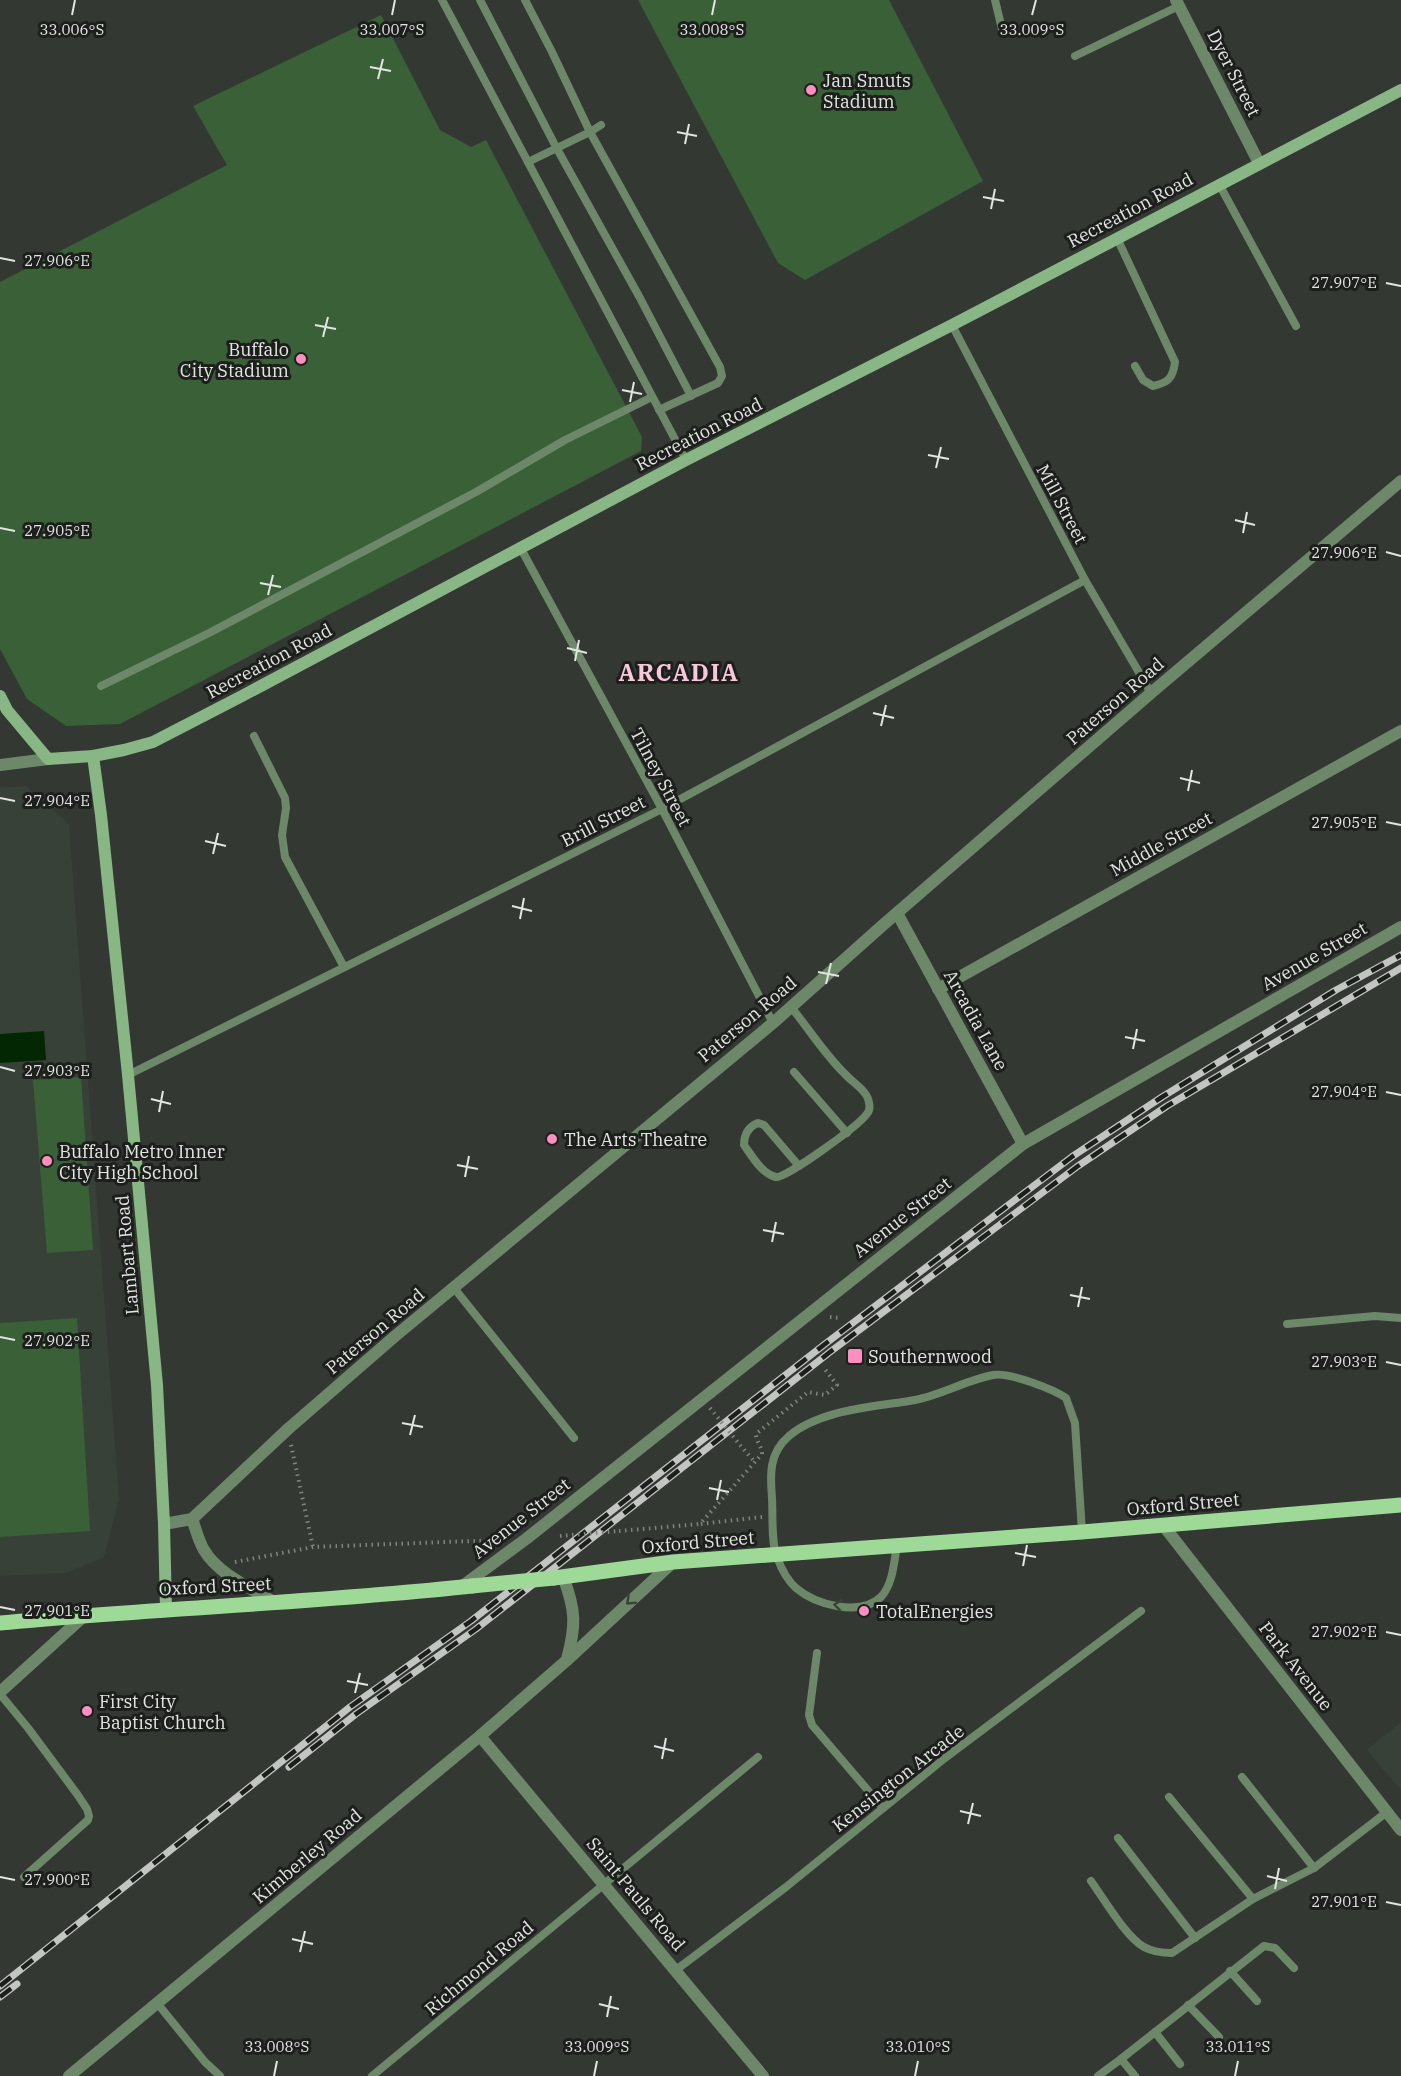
<svg xmlns="http://www.w3.org/2000/svg" width="1401" height="2076" font-family="'IBM Plex Serif',serif">
<rect width="100%" height="100%" fill="#333833"/>
<g fill="#384137">
<path d="M26,786L69,824L119,1499L104,1557L66,1573L0,1576V788Z"/>
<path d="M1401,1722V1790L1367,1750Z"/>
</g>
<g fill="#3a6037">
<path d="M638,0H889L983,181L805,280L778,263Z"/>
<path d="M381,15L440,130L471,147L486,140L642,437L641,451L120,724L66,726L27,699L0,649V282L227,165L193,106Z"/>
<path d="M81,1077L93,1250L47,1253L33,1080Z"/>
<path d="M77,1318L90,1531L0,1537V1323Z"/>
</g>
<path fill="#032702" d="M44,1031L46,1060L0,1063V1034Z"/>
<g fill="none" stroke-linecap="round" stroke-linejoin="round">
<g stroke="#818580" stroke-width="4" stroke-dasharray="1.5 4.5" stroke-linecap="butt">
<path d="M830,1317L841,1318"/>
<path d="M291,1445L313,1547"/>
<path d="M740,1445L755,1462"/>
<path d="M762,1517L700,1524L762,1454C762,1446 756,1442 756,1434L808,1392L825,1395L837,1385L824,1368"/>
<path d="M619,1531L700,1524"/>
<path d="M235,1562L313,1547L499,1540"/>
</g>
<g stroke="#6c8869" stroke-width="8">
<path d="M442,0L686,460"/>
<path d="M480,0L556,147L640,298L691,396"/>
<path d="M525,0L552,52L590,132L720,367L722,376L718,383L659,410"/>
<path d="M995,0L1002,29"/>
<path d="M1075,56L1179,6"/>
<path d="M528,162L590,132L601,125"/>
<path d="M1219,184L1296,326"/>
<path d="M1117,238L1175,362C1173,378 1168,383 1153,386L1143,380L1135,366"/>
<path d="M952,325L1085,580L1151,693"/>
<path d="M520,547L662,809L773,1023"/>
<path d="M101,686L209,633L476,492L565,440L652,397"/>
<path d="M254,736L285,798L286,808L282,835L285,857L344,967"/>
<path d="M791,1007C809,1029 825,1055 846,1075C853,1083 868,1091 869,1103C870,1107 869,1112 866,1115C858,1126 785,1179 776,1177C762,1174 752,1156 744,1145C744,1134 748,1127 758,1123L764,1125L799,1166"/>
<path d="M794,1072L847,1133"/>
<path d="M128,1075L662,809L1085,580"/>
<path d="M454,1288L574,1438"/>
<path d="M1287,1324L1375,1316L1401,1318"/>
<path d="M897,1545C894,1562 893,1584 881,1597C860,1617 816,1605 796,1588C788,1581 781,1568 777,1557C771,1543 773,1515 772,1498C770,1474 769,1453 789,1436C821,1409 875,1407 915,1400C942,1395 966,1380 993,1375C1009,1372 1053,1389 1066,1398L1075,1423L1082,1532"/>
<path d="M817,1653L809,1715L812,1725L883,1808"/>
<path d="M0,1694L28,1728L77,1794L87,1809L89,1816L88,1820L24,1877"/>
<path d="M1242,1777L1314,1868"/>
<path d="M1169,1797L1253,1899"/>
<path d="M1118,1838L1195,1938"/>
<path d="M1091,1881C1104,1899 1126,1937 1144,1947C1153,1952 1162,1953 1172,1953L1253,1899L1314,1868L1387,1812"/>
<path d="M676,1970L786,1887L945,1758L1141,1611"/>
<path d="M1230,1971L1257,2001"/>
<path d="M157,2003L205,2062L220,2076"/>
<path d="M1188,2005L1219,2037"/>
<path d="M1155,2032L1180,2064"/>
<path d="M1121,2059L1264,1946L1275,1948L1294,1968"/>
<path d="M372,2076L758,1757"/>
<path d="M1098,2076L1121,2059L1135,2076"/>
</g>
<g stroke="#6c8869" stroke-width="12">
<path d="M1176,0L1259,163"/>
<path d="M0,765L48,759"/>
<path d="M897,913L1023,1144"/>
<path d="M938,989L1401,731"/>
<path d="M192,1519C196,1529 198,1540 204,1550C218,1574 251,1588 274,1602"/>
<path d="M164,1524L192,1519L288,1429L394,1337L773,1023L883,925L1151,693L1401,481"/>
<path d="M1163,1525L1401,1830"/>
<path d="M563,1577C576,1610 576,1626 567,1659"/>
<path d="M461,1587L526,1539L1023,1144L1401,927"/>
<path d="M0,1692L85,1615"/>
<path d="M480,1736L763,2076"/>
<path d="M69,2076L480,1736L566,1661L673,1562"/>
</g>
<g stroke="#88b684" stroke-width="12">
<path d="M0,696L7,710L48,759L93,756L124,750L153,742L242,696L686,460L952,325L1401,90"/>
<path d="M93,756L101,815L128,1075L157,1385L164,1524L166,1609"/>
</g>
<g stroke="#9ed998" stroke-width="15">
<path d="M554,1578L673,1562L1082,1532L1401,1505"/>
<path d="M0,1623C157,1608 315,1603 472,1586"/>
</g>
<g stroke="#c2c5c1" stroke-width="7">
<g id="rail">
<path d="M289,1767L356,1714L476,1629L830,1352L1078,1166L1167,1106L1401,968"/>
<path d="M0,1986L350,1707L471,1621L825,1344L1073,1156L1162,1097L1336,990L1401,955"/>
<path d="M0,1997L17,1984"/>
</g>
</g>
<use href="#rail" stroke="#1d1f1c" stroke-width="4.5" stroke-dasharray="14" stroke-linecap="butt"/>
<g stroke="#818580" stroke-width="4" stroke-dasharray="1.5 4.5" stroke-linecap="butt">
<path d="M710,1408L740,1445"/>
<path d="M560,1536L619,1531"/>
</g>
<path stroke="#9ed998" stroke-width="15" d="M472,1586L554,1578"/>
</g>
<defs><path id="oneway-chevron" d="M-2-3.5L2.5 0L-2 3.5" fill="none" stroke-width="1.6" stroke-linecap="round" stroke-linejoin="round" transform="scale(1.5)"/></defs>
<g stroke="#394437">
<use href="#oneway-chevron" transform="translate(630 1601) rotate(137)"/>
<use href="#oneway-chevron" transform="translate(838 1605) rotate(-172)"/>
</g>
<path fill="none" stroke="#e2e5e1" stroke-width="2" d="M72,15L75,0M392,15L395,0M712,15L715,0M1032,15L1036,0M370,67L391,71M378,79L383,59M677,132L697,136M685,144L689,124M983,197L1004,201M991,209L995,189M0,258L15,261M1386,283L1401,286M315,325L336,329M323,337L328,317M622,390L642,394M630,402L634,382M928,455L949,459M936,468L941,447M1235,520L1255,525M0,528L15,531M1243,533L1247,512M1386,552L1401,556M260,583L281,587M268,595L273,575M567,648L587,653M575,661L579,640M873,713L894,718M881,726L886,705M1180,778L1200,783M1188,791L1192,770M0,798L15,801M1386,822L1401,825M205,841L226,846M213,854L218,833M512,906L532,911M520,919L524,898M818,972L839,976M826,984L831,963M1125,1037L1145,1041M1133,1049L1137,1029M0,1067L15,1071M1386,1092L1401,1095M151,1099L171,1104M159,1112L163,1091M457,1165L478,1169M465,1177L469,1156M763,1230L784,1234M772,1242L776,1222M1070,1295L1090,1299M1078,1307L1082,1287M0,1337L15,1340M1386,1362L1401,1365M402,1423L423,1427M410,1435L415,1415M709,1488L729,1492M717,1500L721,1480M1015,1553L1036,1557M1023,1566L1027,1545M0,1607L15,1610M1386,1632L1401,1635M347,1681L368,1685M355,1693L360,1673M654,1746L674,1751M662,1759L666,1738M960,1811L981,1816M968,1824L973,1803M1267,1876L1287,1881M0,1877L15,1880M1275,1889L1279,1868M1386,1902L1401,1905M292,1939L313,1944M300,1952L305,1931M599,2004L619,2009M607,2017L611,1996M274,2076L277,2061M594,2076L597,2061M915,2076L918,2061M1235,2076L1238,2061"/>
<g fill="#fd8ec0" stroke="#1d1f1c" stroke-width="2">
<circle cx="811" cy="90" r="6"/>
<circle cx="301" cy="359" r="6"/>
<circle cx="552" cy="1139" r="6"/>
<circle cx="47" cy="1161" r="6"/>
<rect x="847" y="1348" width="16" height="16" rx="3"/>
<circle cx="864" cy="1611" r="6"/>
<circle cx="87" cy="1711" r="6"/>
</g>
<g text-anchor="middle" dominant-baseline="central" stroke-width="6" stroke-linejoin="round" paint-order="stroke">
<g font-size="18" fill="#e2e5e1" stroke="#1d1f1c">
<text transform="translate(1234 73) rotate(63)">Dyer Street</text>
<text transform="translate(1130 210) rotate(-28)">Recreation Road</text>
<text transform="translate(699 434) rotate(-27)">Recreation Road</text>
<text transform="translate(1062 504) rotate(62)">Mill Street</text>
<text transform="translate(269 661) rotate(-28)">Recreation Road</text>
<text transform="translate(1115 701) rotate(-41)">Paterson Road</text>
<text transform="translate(661 777) rotate(62)">Tilney Street</text>
<text transform="translate(603 821) rotate(-27)">Brill Street</text>
<text transform="translate(1161 844) rotate(-29)">Middle Street</text>
<text transform="translate(1314 956) rotate(-30)">Avenue Street</text>
<text transform="translate(747 1019) rotate(-40)">Paterson Road</text>
<text transform="translate(976 1020) rotate(61)">Arcadia Lane</text>
<text transform="translate(902 1217) rotate(-38)">Avenue Street</text>
<text transform="translate(127 1255) rotate(-95)">Lambart Road</text>
<text transform="translate(375 1331) rotate(-40)">Paterson Road</text>
<text transform="translate(1183 1504) rotate(-5)">Oxford Street</text>
<text transform="translate(521 1518) rotate(-38)">Avenue Street</text>
<text transform="translate(698 1542) rotate(-5)">Oxford Street</text>
<text transform="translate(215 1586) rotate(-3)">Oxford Street</text>
<text transform="translate(1296 1666) rotate(52)">Park Avenue</text>
<text transform="translate(898 1778) rotate(-38)">Kensington Arcade</text>
<text transform="translate(307 1856) rotate(-40)">Kimberley Road</text>
<text transform="translate(636 1894) rotate(50)">Saint Pauls Road</text>
<text transform="translate(479 1968) rotate(-40)">Richmond Road</text>
</g>
<g font-size="18" fill="#e2e5e1" stroke="#1d1f1c" text-anchor="start">
<text x="823" y="80">Jan Smuts<tspan x="823" dy="21">Stadium</tspan></text>
<text x="289" y="349" text-anchor="end">Buffalo<tspan x="289" dy="21">City Stadium</tspan></text>
<text x="564" y="1139">The Arts Theatre</text>
<text x="59" y="1151">Buffalo Metro Inner<tspan x="59" dy="21">City High School</tspan></text>
<text x="868" y="1356">Southernwood</text>
<text x="876" y="1611">TotalEnergies</text>
<text x="99" y="1701">First City<tspan x="99" dy="21">Baptist Church</tspan></text>
</g>
<g font-size="24" font-weight="bold" letter-spacing="1.5" fill="#f7c7da" stroke="#1d1f1c">
<text x="679" y="672">ARCADIA</text>
</g>
</g>
<g font-size="15" text-anchor="middle" fill="#e2e5e1" stroke="#1d1f1c" stroke-width="6" stroke-linejoin="round" paint-order="stroke">
<text x="72" y="35">33.006°S</text>
<text x="392" y="35">33.007°S</text>
<text x="712" y="35">33.008°S</text>
<text x="1032" y="35">33.009°S</text>
<text x="57" y="266">27.906°E</text>
<text x="1344" y="288">27.907°E</text>
<text x="57" y="536">27.905°E</text>
<text x="1344" y="558">27.906°E</text>
<text x="57" y="806">27.904°E</text>
<text x="1344" y="828">27.905°E</text>
<text x="57" y="1076">27.903°E</text>
<text x="1344" y="1097">27.904°E</text>
<text x="57" y="1346">27.902°E</text>
<text x="1344" y="1367">27.903°E</text>
<text x="57" y="1616">27.901°E</text>
<text x="1344" y="1637">27.902°E</text>
<text x="57" y="1885">27.900°E</text>
<text x="1344" y="1907">27.901°E</text>
<text x="277" y="2052">33.008°S</text>
<text x="597" y="2052">33.009°S</text>
<text x="918" y="2052">33.010°S</text>
<text x="1238" y="2052">33.011°S</text>
</g>
</svg>
